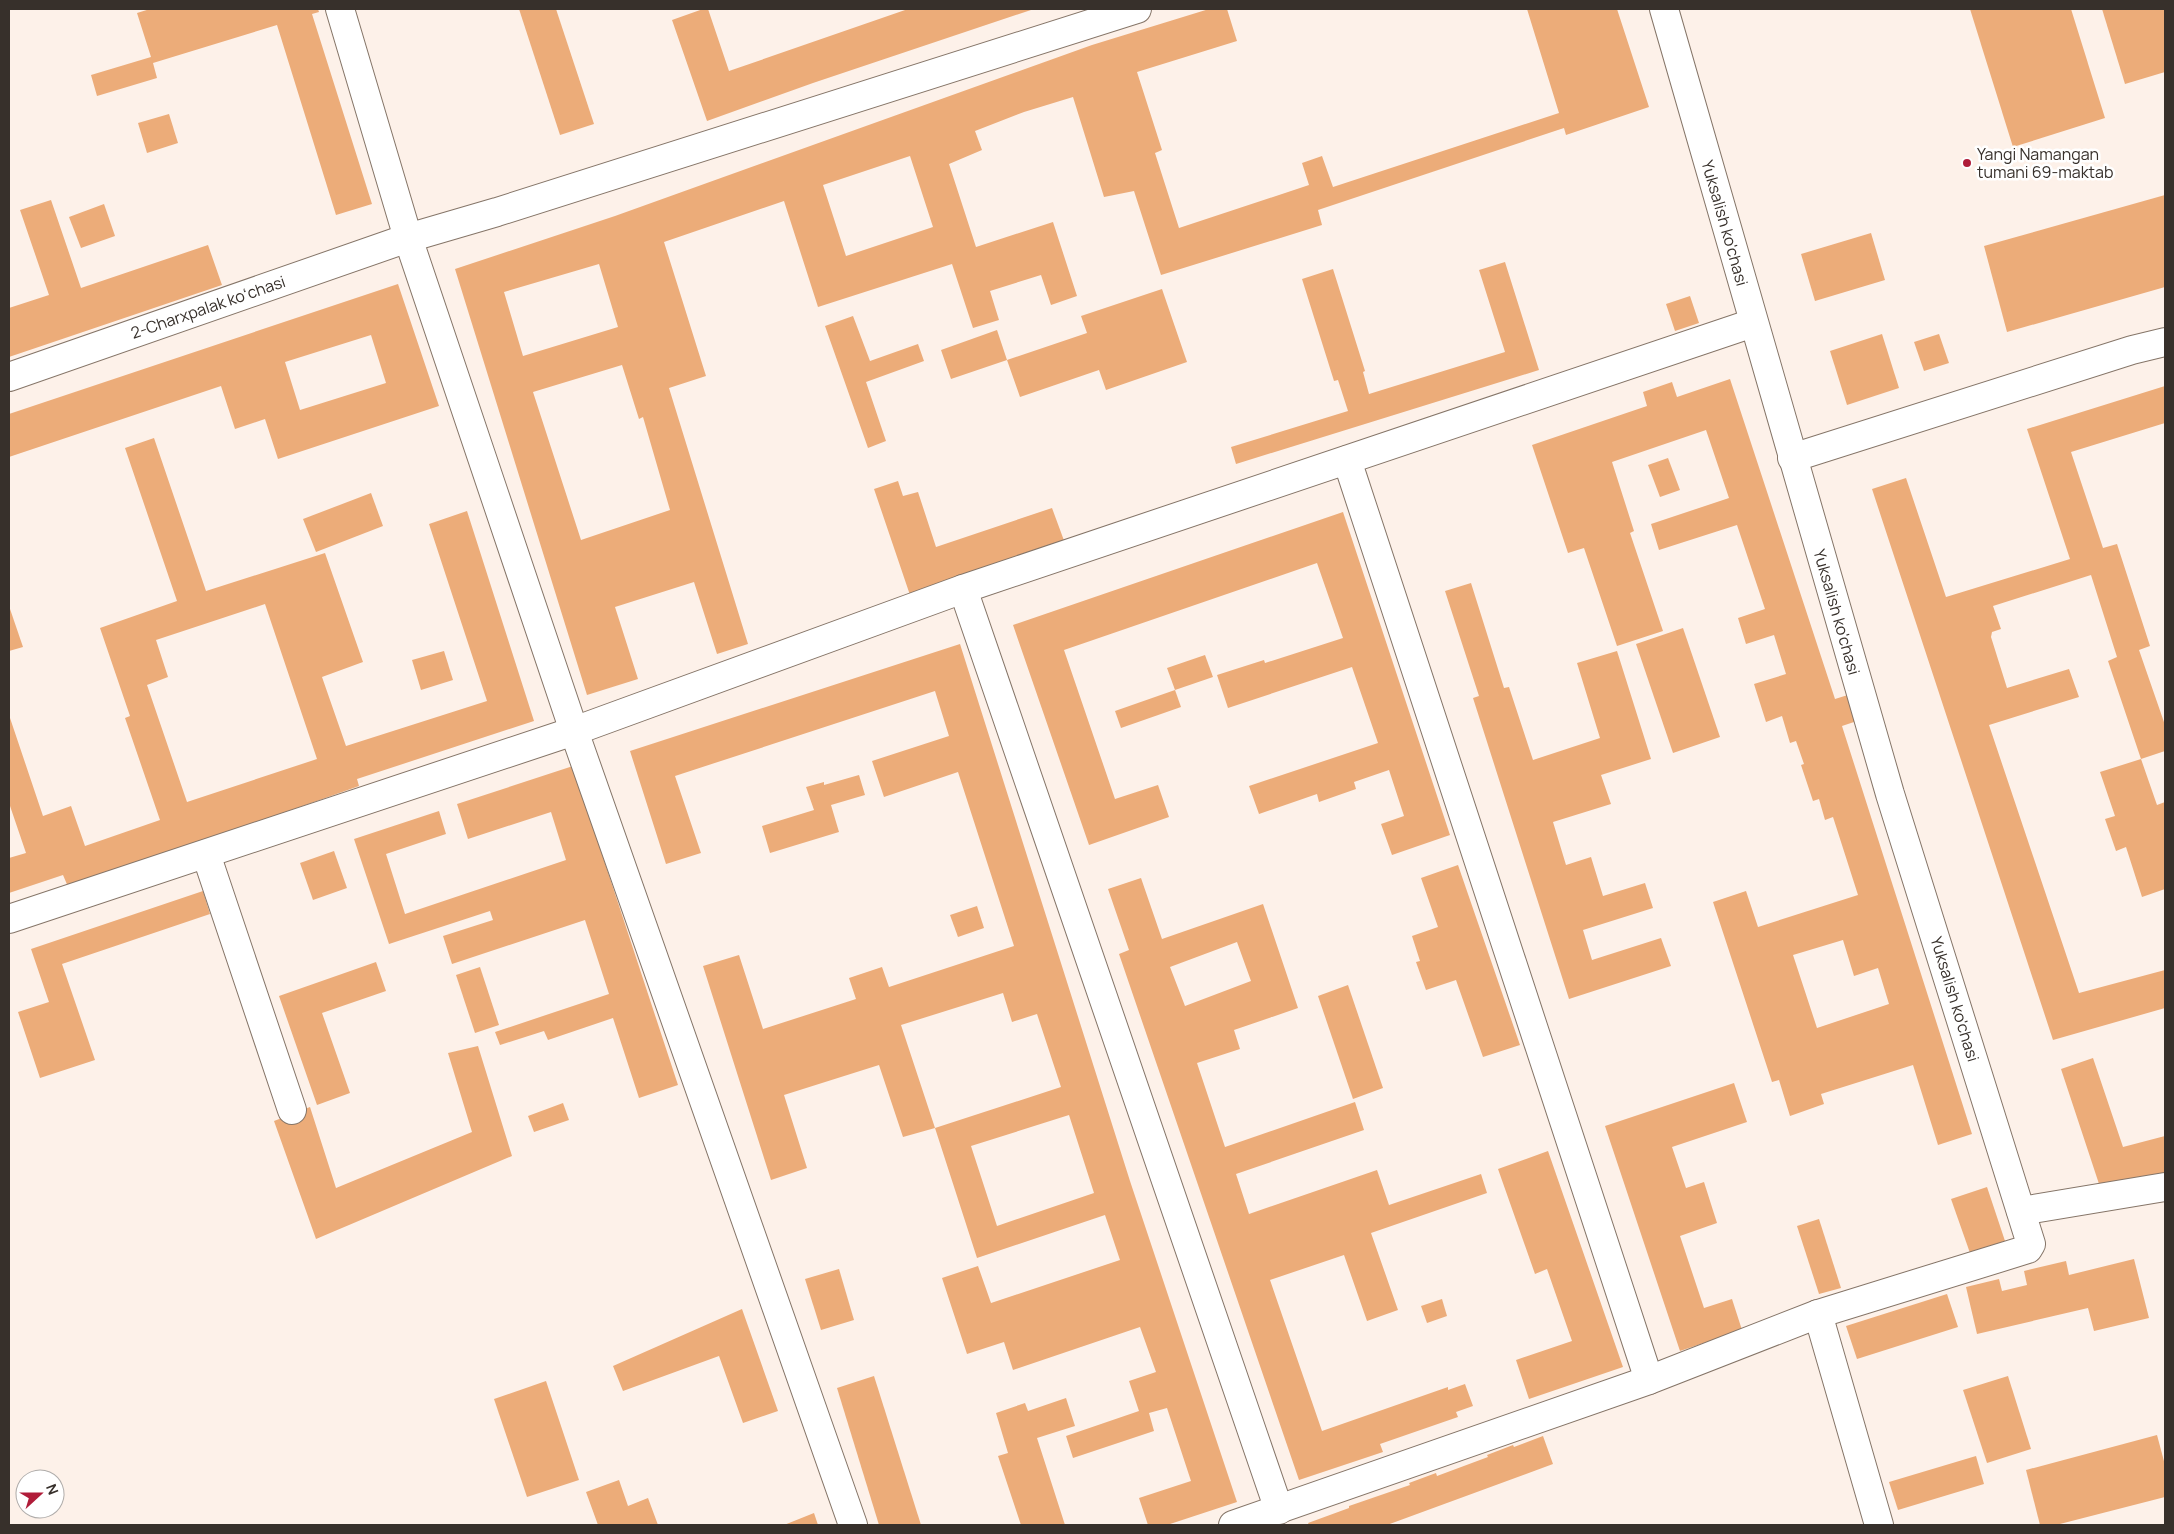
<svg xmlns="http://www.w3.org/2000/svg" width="2174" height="1534" font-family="Manrope,sans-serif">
<rect width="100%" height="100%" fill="#fdf1e9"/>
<g fill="#ecac79" fill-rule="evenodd">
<path d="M150,9H318L319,12L312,14L372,204L336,215L277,25L153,63L157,78L97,96L91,75L151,57L137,13Z"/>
<path d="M519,9H556L594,124L560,135Z"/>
<path d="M703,9H708L729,71L908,9H1034L813,83L707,121L672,20Z"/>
<path d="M1209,9H1227L1237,41L1137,72L1162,150L1155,153L1179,228L1309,185L1302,163L1322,156L1333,187L1559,113L1527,9H1617L1649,107L1566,135L1564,128L1318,210L1322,225L1161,275L1134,191L1104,197L1073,97L1024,112L975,131L982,150L949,164L976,247L1053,222L1077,296L1051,305L1041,275L990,291L999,320L973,328L952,264L818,307L784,201L664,242L706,376L669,388L748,644L717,654L694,582L615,607L638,679L587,695L455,269L615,216L1092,45ZM910,156L933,227L846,256L823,185ZM599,264L618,327L523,356L504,292ZM622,365L639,419L643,417L670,510L581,540L533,392Z"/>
<path d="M1970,9H2071L2105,118L2013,147Z"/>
<path d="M2102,9H2165V72L2125,84Z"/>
<path d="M169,114L178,143L147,153L138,123Z"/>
<path d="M2165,195V287L2007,332L1984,246Z"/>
<path d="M51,200L81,288L208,245L222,285L9,357V308L49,295L20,210Z"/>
<path d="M104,204L115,236L81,248L69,217Z"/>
<path d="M1871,233L1885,280L1815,301L1801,254Z"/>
<path d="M1505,262L1539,370L1236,464L1231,447L1348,411L1338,380L1334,381L1302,279L1333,269L1365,371L1363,372L1369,394L1505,352L1479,270Z"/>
<path d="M398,284L439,406L278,459L265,419L235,429L221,386L9,457V414ZM371,335L386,383L300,410L285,362Z"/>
<path d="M1162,289L1187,362L1106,390L1099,370L1020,397L1007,360L951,379L941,350L997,330L1007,360L1087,333L1081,316Z"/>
<path d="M1690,296L1699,323L1675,331L1666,304Z"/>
<path d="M853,316L870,361L918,344L924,361L866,382L886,441L868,448L825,326Z"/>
<path d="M1882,334L1899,388L1847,405L1830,351Z"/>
<path d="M1939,334L1949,363L1924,371L1914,342Z"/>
<path d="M1730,379L1835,699L1851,694L1860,720L1842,726L1972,1134L1938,1145L1913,1065L1821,1094L1824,1104L1790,1116L1779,1080L1772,1082L1713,902L1746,891L1758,927L1858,895L1833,817L1825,820L1819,799L1813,801L1801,765L1804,764L1796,741L1790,743L1782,716L1766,722L1754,684L1786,674L1774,635L1746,644L1738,618L1765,609L1737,525L1659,550L1651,524L1729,498L1706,430L1612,462L1634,531L1630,533L1663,631L1617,646L1584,548L1568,553L1532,445L1647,406L1643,392L1672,382L1677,397ZM1843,940L1854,976L1878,968L1889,1004L1817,1028L1793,955Z"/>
<path d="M2165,386V423L2071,452L2103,548L2117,544L2150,646L2139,650L2165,725V751L2141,759L2108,661L2117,657L2091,575L1993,606L2001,629L1992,632L1991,637L2007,688L2069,669L2079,697L1989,725L2079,993L2165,970V1008L2053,1040L1872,489L1906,478L1946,597L2070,559L2027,429Z"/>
<path d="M154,438L206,591L325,553L363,662L322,677L346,746L487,701L429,524L467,511L534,721L357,779L359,786L69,889L63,875L9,893V858L26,853L9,803V715L43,816L71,806L85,846L160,820L125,718L130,716L100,628L177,601L125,448ZM265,604L317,759L187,802L147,685L168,677L156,640Z"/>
<path d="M1668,458L1680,490L1660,497L1648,465Z"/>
<path d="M898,481L903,496L918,492L936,547L1052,508L1066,546L911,598L874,489Z"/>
<path d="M371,493L383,526L316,552L303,519Z"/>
<path d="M1343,512L1450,835L1392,855L1381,824L1404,816L1389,770L1354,782L1356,789L1319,802L1317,794L1259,814L1249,786L1378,743L1352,667L1228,708L1217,675L1264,660L1265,663L1343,638L1317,563L1064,650L1115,799L1158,785L1169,817L1089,845L1013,625Z"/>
<path d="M1471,583L1504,688L1509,687L1533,760L1600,738L1577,663L1617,651L1651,759L1601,775L1611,804L1553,822L1566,865L1591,857L1603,896L1645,883L1653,908L1583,930L1592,960L1661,938L1671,966L1569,999L1473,698L1479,696L1445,591Z"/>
<path d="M9,606L23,647L9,651Z"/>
<path d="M1683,628L1720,737L1673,753L1636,644Z"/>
<path d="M960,644L1130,1181L1237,1502L1167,1525H1148L1139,1498L1191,1481L1167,1408L1149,1413L1154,1431L1073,1458L1066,1436L1139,1411L1129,1381L1156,1372L1140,1327L1013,1370L1004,1342L967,1354L942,1278L978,1266L991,1303L1120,1260L1105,1215L977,1258L935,1128L1061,1087L1037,1014L1012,1022L1003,993L901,1025L935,1128L903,1137L879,1065L784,1095L807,1168L771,1180L703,966L739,955L763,1029L856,999L849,978L882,967L889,987L1014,946L958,772L884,797L872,761L949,736L935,691L675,776L701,853L666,864L630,751ZM1069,1115L1094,1193L997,1226L971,1146Z"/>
<path d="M444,651L453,680L421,690L412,660Z"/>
<path d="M1205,655L1213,677L1175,690L1167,668Z"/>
<path d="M1175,690L1181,707L1121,728L1115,711Z"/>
<path d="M2141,759L2157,805L2165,802V889L2142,897L2126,847L2116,851L2105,819L2115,816L2100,772Z"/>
<path d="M573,766L678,1085L639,1098L613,1018L548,1040L544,1031L500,1045L495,1032L609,994L585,920L452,964L443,936L493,920L490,911L389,944L354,839L439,811L446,834L386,854L405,914L566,860L551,812L468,839L457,804Z"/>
<path d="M859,775L865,795L831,805L839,832L770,853L762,826L814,810L806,787L824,782V785Z"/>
<path d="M334,851L347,888L313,900L300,863Z"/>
<path d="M1458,865L1520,1045L1483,1057L1456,980L1426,990L1416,962L1420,961L1412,936L1438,927L1421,878Z"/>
<path d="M1141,878L1162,939L1263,904L1298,1008L1234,1030L1240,1049L1197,1063L1225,1147L1355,1102L1364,1130L1236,1174L1249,1214L1377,1170L1389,1205L1481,1174L1487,1193L1371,1233L1398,1310L1367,1321L1344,1255L1270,1280L1322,1431L1448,1387V1390L1465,1384L1473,1406L1456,1412L1458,1417L1380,1444L1383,1452L1299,1480L1119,954L1129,950L1108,889ZM1237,942L1251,981L1185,1006L1170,967Z"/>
<path d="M203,891L210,914L62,964L95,1060L40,1078L18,1012L49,1002L31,949Z"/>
<path d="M977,906L984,928L958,937L950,915Z"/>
<path d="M376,962L386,991L322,1013L350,1093L317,1105L279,996Z"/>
<path d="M480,967L499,1025L475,1033L456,975Z"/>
<path d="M1348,985L1383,1088L1353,1099L1318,996Z"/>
<path d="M478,1046L512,1156L316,1239L274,1121L310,1107L336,1188L472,1132L448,1053Z"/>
<path d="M2093,1058L2123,1147L2165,1136V1173L2101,1190L2061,1069Z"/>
<path d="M1734,1083L1747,1122L1672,1147L1686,1188L1704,1182L1717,1223L1680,1236L1704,1308L1732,1299L1742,1330L1680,1351L1605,1126Z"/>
<path d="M563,1103L569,1120L534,1132L528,1116Z"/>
<path d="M1548,1151L1623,1367L1529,1399L1516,1360L1572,1341L1547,1269L1535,1274L1498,1169Z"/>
<path d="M1987,1187L2005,1241L1970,1253L1951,1199Z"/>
<path d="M1819,1219L1841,1288L1819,1294L1797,1226Z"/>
<path d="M2134,1259L2149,1318L2094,1331L2088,1308L1977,1334L1966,1287L1999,1279L2002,1291L2027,1285L2024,1271L2066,1261L2069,1275Z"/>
<path d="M839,1269L854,1320L821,1330L805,1279Z"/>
<path d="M1947,1294L1958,1327L1857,1359L1846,1326Z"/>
<path d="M1442,1299L1447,1316L1427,1323L1421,1306Z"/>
<path d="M742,1309L778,1411L743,1423L719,1356L623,1391L613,1366Z"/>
<path d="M874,1376L921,1525H879L837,1388Z"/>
<path d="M2008,1376L2031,1449L1987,1463L1963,1390Z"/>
<path d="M546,1381L579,1480L527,1497L494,1399Z"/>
<path d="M1066,1398L1075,1426L1037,1438L1065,1525H1021L998,1456L1008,1453L996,1413L1025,1403L1028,1411Z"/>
<path d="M2157,1435L2165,1465V1497L2056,1525H2040L2026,1470Z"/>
<path d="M1543,1436L1553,1464L1387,1525H1309L1308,1523L1349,1508V1506L1410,1485L1409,1483L1436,1473L1437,1476L1488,1457L1487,1455L1513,1445L1514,1447Z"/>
<path d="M1976,1456L1984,1484L1898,1510L1889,1482Z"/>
<path d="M619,1480L628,1506L648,1498L658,1525H598L586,1492Z"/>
<path d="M814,1513L818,1525H784Z"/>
</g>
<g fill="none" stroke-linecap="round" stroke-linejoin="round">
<g stroke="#857568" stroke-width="30">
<g id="minor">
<path d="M340,9L408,238L574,731L853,1525"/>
<path d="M9,377L408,238L497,212L1137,9"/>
<path d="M1792,458L2132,350L2165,342"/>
<path d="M1347,460L1649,1380"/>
<path d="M963,589L1279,1510"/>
<path d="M206,854L292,1110"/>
<path d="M9,919L574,731L963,589L1753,323"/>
<path d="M2021,1211L2165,1187"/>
<path d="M1818,1314L1879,1525"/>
<path d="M1233,1525L1649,1380L1818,1314L2028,1249L2031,1244L1890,794L1664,9"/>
</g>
</g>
<use href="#minor" stroke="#fff" stroke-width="28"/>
</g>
<circle fill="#b01c39" stroke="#fff" stroke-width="2" cx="1967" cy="163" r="5"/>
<g text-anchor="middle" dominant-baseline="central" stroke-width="5" stroke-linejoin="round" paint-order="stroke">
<g font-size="16" fill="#37302b" stroke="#fff" text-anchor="start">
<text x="1977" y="154">Yangi Namangan<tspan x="1977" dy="18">tumani 69-maktab</tspan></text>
</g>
<g font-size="16" fill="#37302b" stroke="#fff">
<text transform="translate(1725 223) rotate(74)">Yuksalish ko'chasi</text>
<text transform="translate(208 307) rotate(-19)">2-Charxpalak koʻchasi</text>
<text transform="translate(1837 612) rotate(74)">Yuksalish ko'chasi</text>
<text transform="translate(1955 999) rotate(73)">Yuksalish ko'chasi</text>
</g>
</g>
<rect width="2174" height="1534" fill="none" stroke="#37302b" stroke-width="20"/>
<g transform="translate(40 1494) rotate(69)"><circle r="24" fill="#ffffff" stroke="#afacaa"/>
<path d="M0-4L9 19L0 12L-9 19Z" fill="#b01c39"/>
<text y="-8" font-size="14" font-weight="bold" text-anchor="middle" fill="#37302b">N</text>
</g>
</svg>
